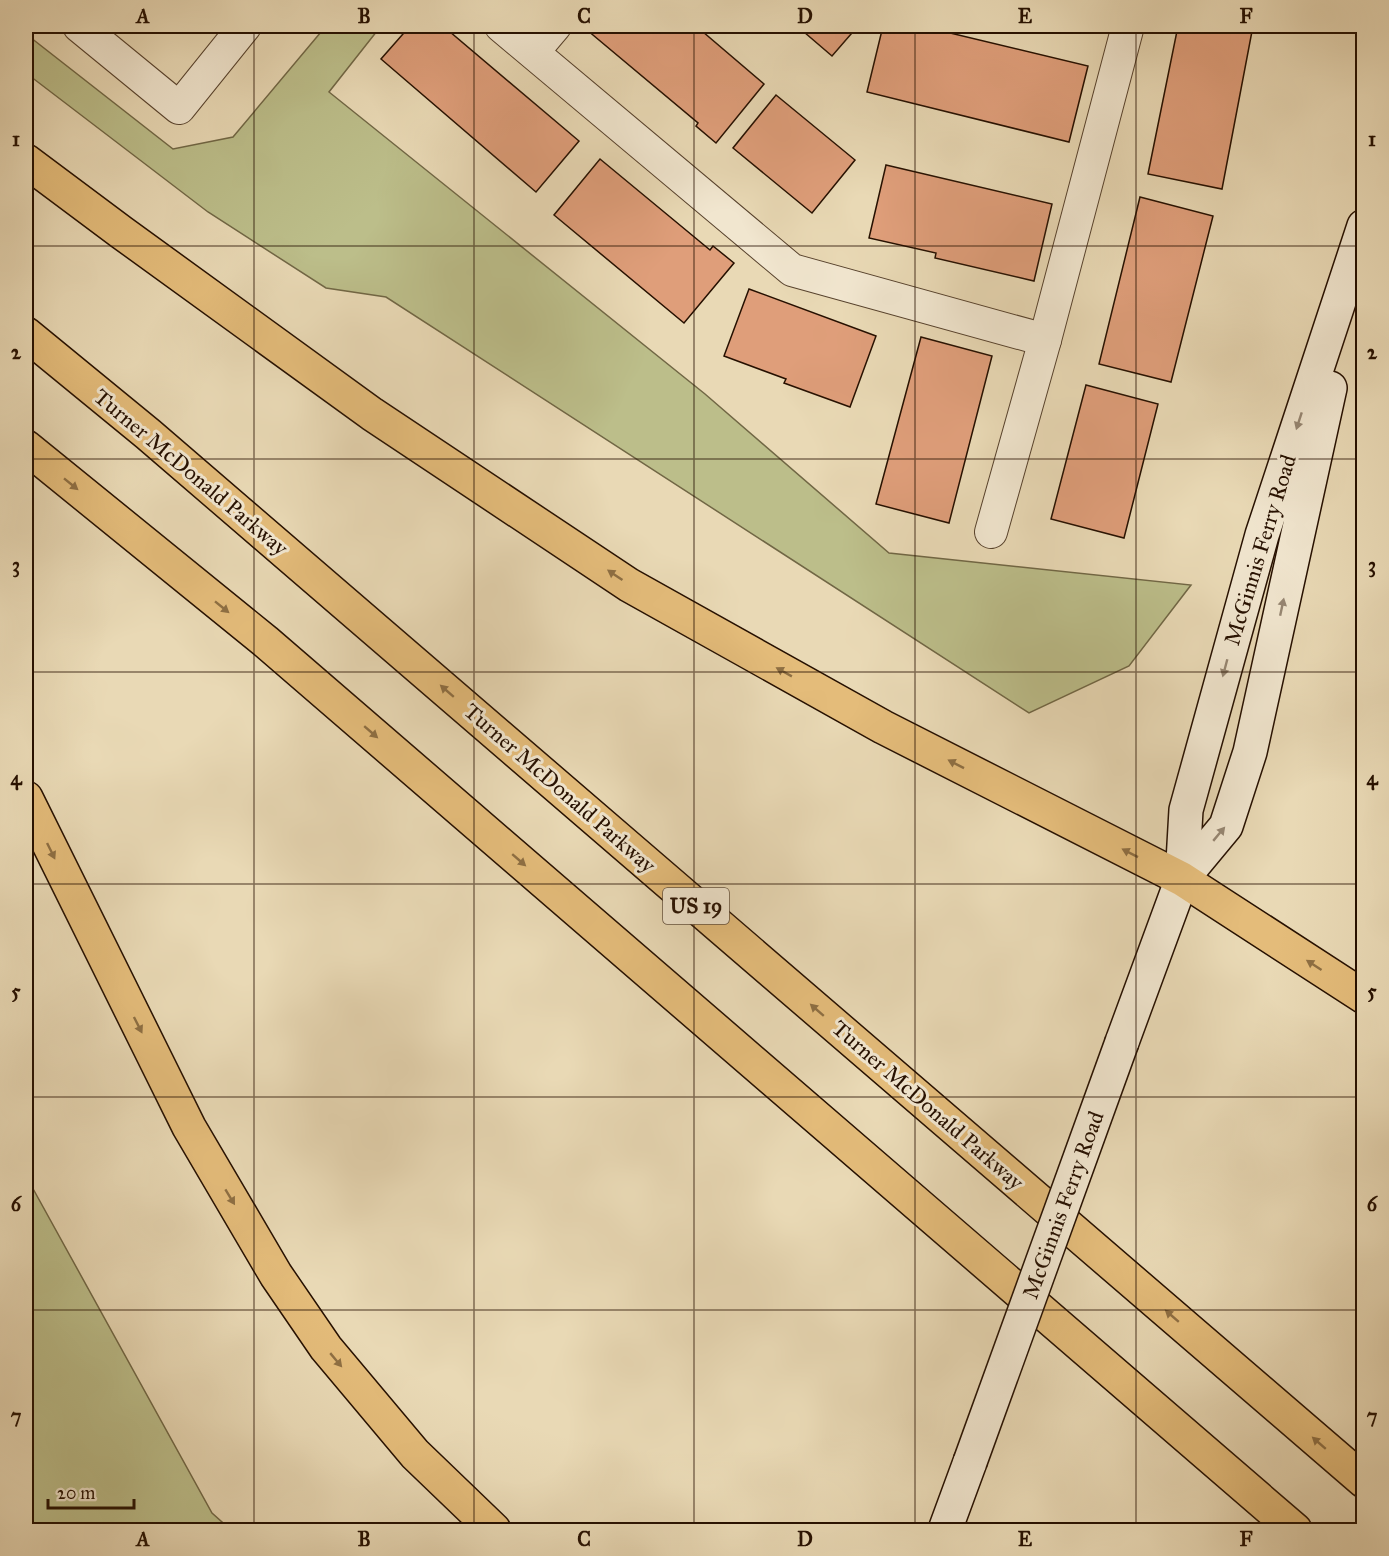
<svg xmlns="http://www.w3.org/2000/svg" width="1389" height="1556" font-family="'IM FELL Great Primer',serif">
<rect width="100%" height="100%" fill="#e9d9b5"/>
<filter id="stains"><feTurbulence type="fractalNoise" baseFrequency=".00333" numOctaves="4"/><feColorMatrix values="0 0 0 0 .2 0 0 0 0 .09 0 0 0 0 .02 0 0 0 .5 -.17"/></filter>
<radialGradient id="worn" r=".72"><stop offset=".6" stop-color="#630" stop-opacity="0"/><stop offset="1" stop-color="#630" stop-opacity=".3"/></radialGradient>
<g fill="#bcbe8a" stroke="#716745" stroke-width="1.5">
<path d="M326,26H381L329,92L705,394L889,553L1191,585L1129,666L1029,713L386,297L326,288L208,212L26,73V34L173,149L233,137Z"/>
<path d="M26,1176L212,1513L231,1530H26Z"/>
</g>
<g fill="#df9e7a" stroke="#261000" stroke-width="1.5">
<path d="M410,26H443L579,141L536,192L381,59Z"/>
<path d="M591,26H696L764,84L716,143L696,126L698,123L587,30Z"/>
<path d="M797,26H858L832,56Z"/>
<path d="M883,26H921L1088,66L1069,142L867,92Z"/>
<path d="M1178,26H1253L1222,189L1148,174Z"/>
<path d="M776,95L855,160L812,213L733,148Z"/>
<path d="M600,159L710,250L713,246L734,263L684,323L554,215Z"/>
<path d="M886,165L1052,204L1034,281L935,258L936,253L869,238Z"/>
<path d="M1140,197L1213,216L1171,382L1099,364Z"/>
<path d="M749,289L876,336L850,407L784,383L786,379L724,356Z"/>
<path d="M921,337L992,356L949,523L876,504Z"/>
<path d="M1086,385L1158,404L1124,538L1051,519Z"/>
</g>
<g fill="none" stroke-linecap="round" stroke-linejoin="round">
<g stroke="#57422d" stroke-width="34">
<g id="street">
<path d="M79,26L179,108L245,26"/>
<path d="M501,26L792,270L1045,340"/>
<path d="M533,52L555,26"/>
<path d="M991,532L1045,340L1128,26"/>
</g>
</g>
<g stroke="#261000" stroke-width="36">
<g id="secondary">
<path d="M1182,879L1226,826L1250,752L1330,388"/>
<path d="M1122,1042L1182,879L1186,810L1262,535L1364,226"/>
<path d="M945,1530L970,1462"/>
</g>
</g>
<g stroke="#261000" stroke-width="36">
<g id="highway">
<path d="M26,161L121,232L372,414L629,585L883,727L1182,879L1364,997"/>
<path d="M26,334L148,434L1364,1481"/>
<path d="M26,447L265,641L1295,1530"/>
<path d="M26,798L189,1127L276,1275L326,1348L415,1454L494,1530"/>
</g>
</g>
<use href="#street" stroke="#f1e6cf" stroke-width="32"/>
<use href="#secondary" stroke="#f1e6cf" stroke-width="33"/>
<use href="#highway" stroke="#e4bc7a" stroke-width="33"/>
<g stroke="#261000" stroke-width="36" stroke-linecap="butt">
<path id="secondary-bridge" d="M970,1462L1122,1042"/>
</g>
<use href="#secondary-bridge" stroke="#f1e6cf" stroke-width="33"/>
</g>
<defs><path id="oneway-solid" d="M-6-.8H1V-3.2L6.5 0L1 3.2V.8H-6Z" transform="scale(1.5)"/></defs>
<g fill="#968672">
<use href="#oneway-solid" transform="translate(1299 421) rotate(108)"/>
<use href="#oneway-solid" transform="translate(1282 607) rotate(-78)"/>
<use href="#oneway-solid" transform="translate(1225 668) rotate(105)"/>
<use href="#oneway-solid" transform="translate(1219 834) rotate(-50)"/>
</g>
<g fill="#8e6f43">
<use href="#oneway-solid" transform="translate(71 484) rotate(39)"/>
<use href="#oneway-solid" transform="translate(615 575) rotate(-146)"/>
<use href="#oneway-solid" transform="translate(222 607) rotate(39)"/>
<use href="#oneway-solid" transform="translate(784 672) rotate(-151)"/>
<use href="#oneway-solid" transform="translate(447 691) rotate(-139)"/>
<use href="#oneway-solid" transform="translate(371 732) rotate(41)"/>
<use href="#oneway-solid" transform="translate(956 764) rotate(-153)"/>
<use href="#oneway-solid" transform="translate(51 851) rotate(64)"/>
<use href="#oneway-solid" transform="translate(1130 853) rotate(-153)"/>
<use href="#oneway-solid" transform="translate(519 860) rotate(41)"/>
<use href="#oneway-solid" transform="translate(1314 965) rotate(-147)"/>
<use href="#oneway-solid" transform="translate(817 1010) rotate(-139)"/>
<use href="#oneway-solid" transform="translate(138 1025) rotate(63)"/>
<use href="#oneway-solid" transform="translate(230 1197) rotate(59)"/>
<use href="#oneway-solid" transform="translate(1172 1316) rotate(-139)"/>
<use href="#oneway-solid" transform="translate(336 1360) rotate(50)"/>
<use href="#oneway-solid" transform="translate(1319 1443) rotate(-139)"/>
</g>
<path fill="none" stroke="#261000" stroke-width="1.5" stroke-opacity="0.55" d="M254,26V1530M474,26V1530M694,26V1530M915,26V1530M1136,26V1530M26,246H1364M26,459H1364M26,672H1364M26,884H1364M26,1097H1364M26,1310H1364"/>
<g text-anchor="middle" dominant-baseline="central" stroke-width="6" stroke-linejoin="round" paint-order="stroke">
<rect fill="#f1e6cf" stroke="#63503e" stroke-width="1.5" x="663" y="888" width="66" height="36" rx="4.5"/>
<g font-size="21" font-weight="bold" fill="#261000">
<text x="696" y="906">US 19</text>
</g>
<g font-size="22" fill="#261000" stroke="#f1e6cf">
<text transform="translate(191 472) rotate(40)">Turner McDonald Parkway</text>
<text transform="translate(1260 550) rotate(-73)">McGinnis Ferry Road</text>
<text transform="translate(560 788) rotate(41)">Turner McDonald Parkway</text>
<text transform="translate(928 1105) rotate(41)">Turner McDonald Parkway</text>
<text transform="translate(1063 1205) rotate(-70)">McGinnis Ferry Road</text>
</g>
</g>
<rect width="1389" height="1556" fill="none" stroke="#e9d9b5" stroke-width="66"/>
<path d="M48 1499v9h86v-9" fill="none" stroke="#261000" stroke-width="3"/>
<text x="57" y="1499" font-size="18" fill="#261000" stroke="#f1e6cf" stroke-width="4.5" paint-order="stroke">20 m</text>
<rect x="33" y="33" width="1323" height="1490" fill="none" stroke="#261000" stroke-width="2"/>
<g font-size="20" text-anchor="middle" font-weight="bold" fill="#261000">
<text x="143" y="23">A</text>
<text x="364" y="23">B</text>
<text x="584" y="23">C</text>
<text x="805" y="23">D</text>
<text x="1025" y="23">E</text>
<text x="1246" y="23">F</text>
<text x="16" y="146">1</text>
<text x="1372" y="146">1</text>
<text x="16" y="359">2</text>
<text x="1372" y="359">2</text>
<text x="16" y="572">3</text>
<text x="1372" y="572">3</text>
<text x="16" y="785">4</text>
<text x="1372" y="785">4</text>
<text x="16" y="998">5</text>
<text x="1372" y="998">5</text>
<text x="16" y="1211">6</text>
<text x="1372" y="1211">6</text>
<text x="16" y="1423">7</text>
<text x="1372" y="1423">7</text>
<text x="143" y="1546">A</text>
<text x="364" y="1546">B</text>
<text x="584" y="1546">C</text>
<text x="805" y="1546">D</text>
<text x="1025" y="1546">E</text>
<text x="1246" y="1546">F</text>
</g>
<rect width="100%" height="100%" filter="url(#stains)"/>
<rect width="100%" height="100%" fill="url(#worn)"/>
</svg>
